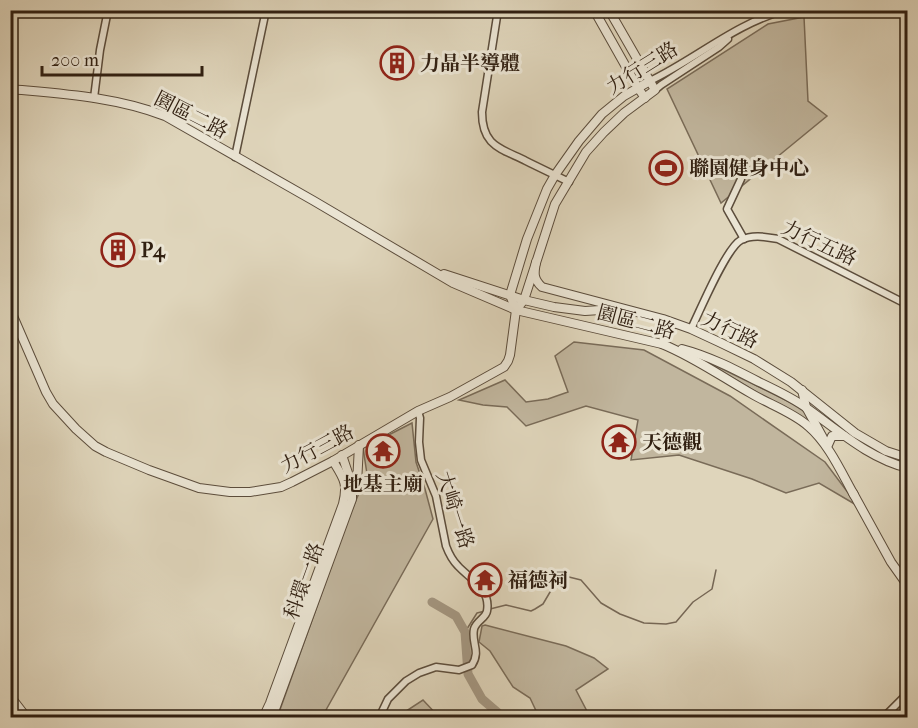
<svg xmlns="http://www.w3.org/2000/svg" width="918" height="728" font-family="'IM FELL French Canon','Noto Serif TC',serif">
<rect width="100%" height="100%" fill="#dfd5bb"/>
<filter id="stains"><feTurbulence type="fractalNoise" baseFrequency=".00333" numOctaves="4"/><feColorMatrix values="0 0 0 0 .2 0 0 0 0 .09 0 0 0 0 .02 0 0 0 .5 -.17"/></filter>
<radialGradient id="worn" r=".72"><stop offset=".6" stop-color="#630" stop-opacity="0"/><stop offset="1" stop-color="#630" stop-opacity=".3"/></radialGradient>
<g fill="#c1b69e" stroke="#796b58" stroke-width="1.5">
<path d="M804,17L808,101L827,116L721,203L667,89L768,24Z"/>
<path d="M574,342L644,350L730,396L825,462L858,506L819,483L786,493L752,479L679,455L631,460L638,420L586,406L526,426L507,407L483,405L459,400L505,380L526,402L548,399L568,392L555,356Z"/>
<path d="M700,358L804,409L814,427Z"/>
<path d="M412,423L416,462L425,489L433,519L322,717L277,718L349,517L367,474L363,448Z"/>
<path d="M485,625L566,646L594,658L608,669L576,690L590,717H539L530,698L513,687L490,651L479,642L482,626Z"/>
<path d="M423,700L439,717H397Z"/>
</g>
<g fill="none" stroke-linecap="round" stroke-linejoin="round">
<g stroke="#766755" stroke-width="1.5">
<path d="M490,609L506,605L531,611L535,609L543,604L553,587L565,576L581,580L601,603L620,614L644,623L666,624L676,622L693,602L712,589L716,570"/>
<path d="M465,632L477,613L485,611"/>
</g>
<path stroke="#a49782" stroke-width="9" d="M432,602L456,616L465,632L468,674L482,699L504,718"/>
<g stroke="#5c4d3c" stroke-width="9">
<g id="minor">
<path d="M498,10L482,112C482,146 500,148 526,161C540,168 555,175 569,182"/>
<path d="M650,81C696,59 736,23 786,10"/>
<path d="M655,90L661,85L719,47L728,39"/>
<path d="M94,98L100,50L108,10"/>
<path d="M235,157L266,10"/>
<path d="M741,179L727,209L744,239"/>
<path d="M691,329C700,311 726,248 741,240C753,234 766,237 778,239L908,305"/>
<path d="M379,718L388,699L406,681L419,673L436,667L459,670L472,665C481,651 471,643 474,629C476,621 486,618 487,611C491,589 470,579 458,566C452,560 449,554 446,546L436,496L421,460L419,442L420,418L418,411"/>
<path d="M886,718V715L904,697L908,690"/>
</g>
</g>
<g stroke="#5c4d3c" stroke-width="10">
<g id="tertiary">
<path d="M594,10L638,88L645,98"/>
<path d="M10,89C63,94 116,97 165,116L314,201L453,283L516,310L662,344C694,357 722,377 752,394C769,404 794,413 808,426C829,444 841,472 854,495"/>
<path d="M536,262C534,273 533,279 542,287L663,319L691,329L719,342L754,359L791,382L855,433L886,451L908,458"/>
<path d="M444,274L524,300L554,307L585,311L616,309"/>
<path d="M10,309L46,392L53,404L76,429L95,446L106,452L149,470L199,488L230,492H250L281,487L292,482L333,461L418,411L450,397L504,367L508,361L510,355L516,310L510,295L527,239L547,189L555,175L579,141L602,114L624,96L650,81"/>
<path d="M516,310L524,300L555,204L586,152L604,132L624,113L655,90L609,10"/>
<path d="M662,344L673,323"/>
<path d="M682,349C709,356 734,369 759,382C776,390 793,398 808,409C839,431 870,459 908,468"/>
<path d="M802,390L806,407L823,438"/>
<path d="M828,445L832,436H844"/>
<path d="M354,491L357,484L359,445"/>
<path d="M853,493L891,562L908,586"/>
<path d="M10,696L27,718"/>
<path d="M10,716L12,718"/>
<path d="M263,718L270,703L343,504C348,483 344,479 333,461"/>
<path d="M270,718L275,709L352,499V485L342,455"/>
</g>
</g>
<use href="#minor" stroke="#eae4d3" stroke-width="6"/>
<use href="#tertiary" stroke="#eae4d3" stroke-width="8"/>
</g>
<defs>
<g id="building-ring" transform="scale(1.725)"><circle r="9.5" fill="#eae4d3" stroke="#8f2418" stroke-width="1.5"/><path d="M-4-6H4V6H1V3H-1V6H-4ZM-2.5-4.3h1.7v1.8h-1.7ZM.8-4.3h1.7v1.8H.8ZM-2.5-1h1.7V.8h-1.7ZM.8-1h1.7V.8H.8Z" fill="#8f2418"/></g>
<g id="stadium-ring" transform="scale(1.725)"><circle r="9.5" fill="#eae4d3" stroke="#8f2418" stroke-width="1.5"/><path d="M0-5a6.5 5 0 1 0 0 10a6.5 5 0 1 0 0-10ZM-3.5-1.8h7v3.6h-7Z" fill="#8f2418"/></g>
<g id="temple-ring" transform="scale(1.725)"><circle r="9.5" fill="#eae4d3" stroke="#8f2418" stroke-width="1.5"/><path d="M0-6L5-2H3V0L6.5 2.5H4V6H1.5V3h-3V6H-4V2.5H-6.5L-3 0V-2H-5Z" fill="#8f2418"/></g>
</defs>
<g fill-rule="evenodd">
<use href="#building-ring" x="397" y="63"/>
<use href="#stadium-ring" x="666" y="168"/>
<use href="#building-ring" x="118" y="250"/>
<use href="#temple-ring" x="619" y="442"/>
<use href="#temple-ring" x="383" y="451"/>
<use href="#temple-ring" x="485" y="580"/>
</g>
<g text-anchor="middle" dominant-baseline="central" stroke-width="6" stroke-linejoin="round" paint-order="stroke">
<g font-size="20" font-weight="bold" fill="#312012" stroke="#eae4d3" text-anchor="start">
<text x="420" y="63">力晶半導體</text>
<text x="689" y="168">聯園健身中心</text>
<text x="141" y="250">P4</text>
<text x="642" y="442">天德觀</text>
<text x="383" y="484" text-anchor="middle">地基主廟</text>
<text x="508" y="580">福德祠</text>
</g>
<g font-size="20" fill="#312012" stroke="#eae4d3">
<text transform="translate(642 68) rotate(-32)">力行三路</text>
<text transform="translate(191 115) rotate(27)">園區二路</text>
<text transform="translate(819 243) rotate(25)">力行五路</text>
<text transform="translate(636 322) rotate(15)">園區二路</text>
<text transform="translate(730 330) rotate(25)">力行路</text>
<text transform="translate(317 449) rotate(-28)">力行三路</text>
<text transform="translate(455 510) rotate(72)">大崎一路</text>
<text transform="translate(304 581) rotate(-70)">科環一路</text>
</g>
</g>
<rect width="918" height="728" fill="none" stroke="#dfd5bb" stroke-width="36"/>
<rect x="12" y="12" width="894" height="704" fill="none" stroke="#312012" stroke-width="3"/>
<rect x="18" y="18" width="882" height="692" fill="none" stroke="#312012" stroke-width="1.5"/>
<path d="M42 66v9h160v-9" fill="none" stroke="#312012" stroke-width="3"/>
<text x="51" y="66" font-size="18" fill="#312012" stroke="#eae4d3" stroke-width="4.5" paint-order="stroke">200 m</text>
<rect width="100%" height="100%" filter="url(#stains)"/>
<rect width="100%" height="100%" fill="url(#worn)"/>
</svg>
